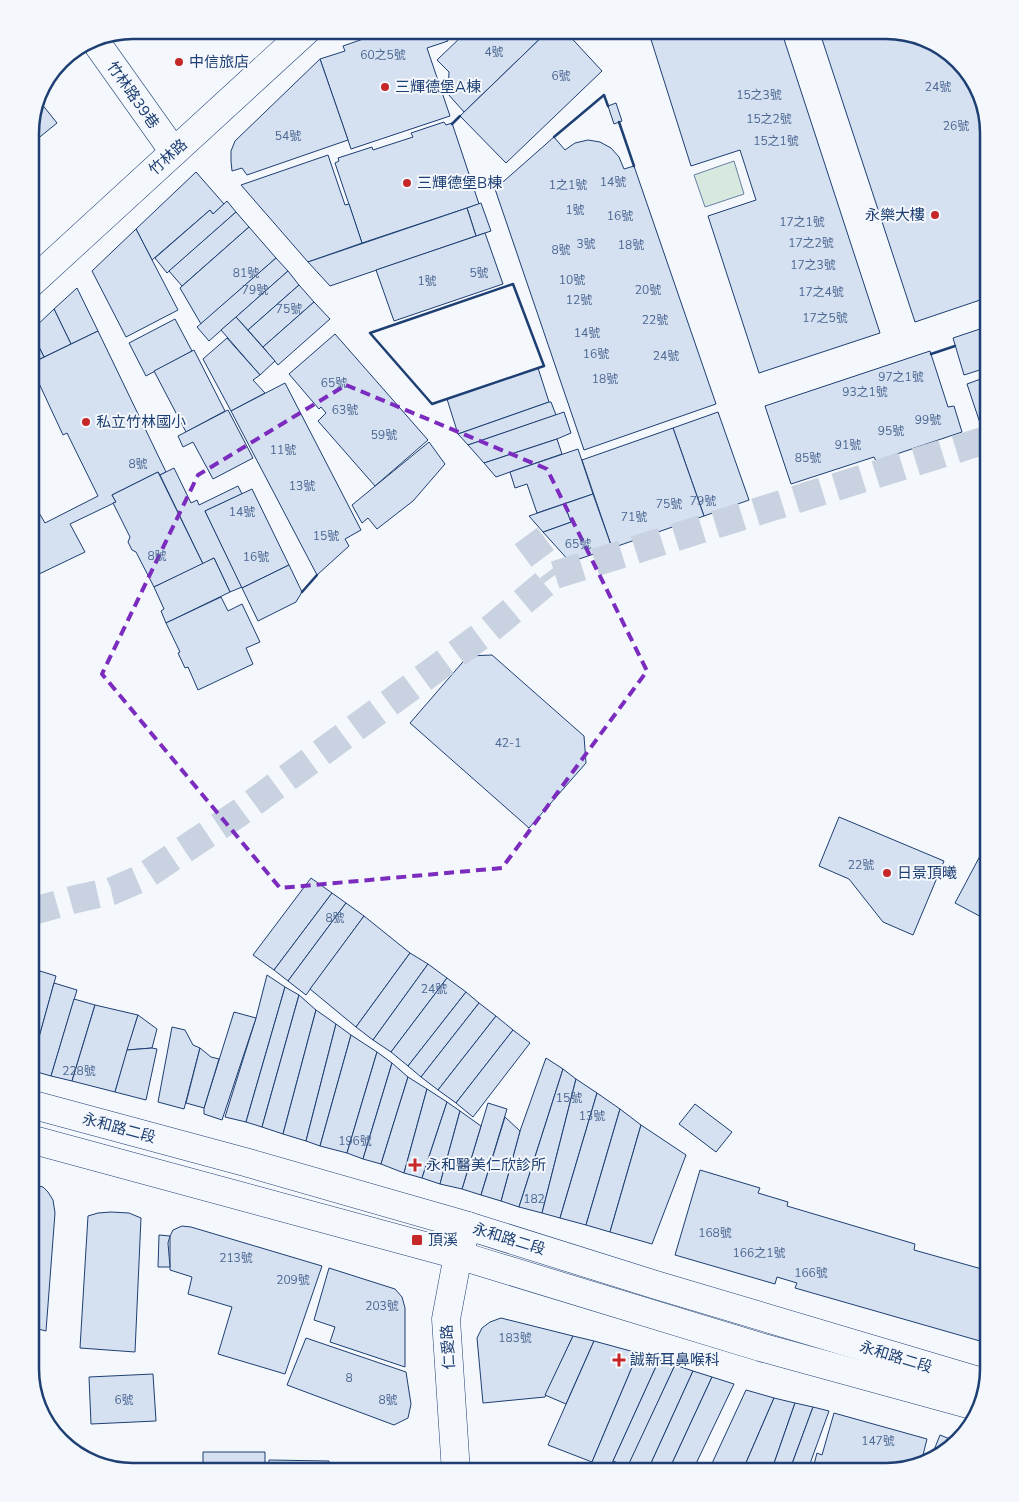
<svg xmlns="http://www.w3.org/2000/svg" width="1019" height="1502" font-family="'Nunito Sans','Noto Sans TC',sans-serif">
<rect width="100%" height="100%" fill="#f4f7fb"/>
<path fill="#d7e8df" stroke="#687fa3" d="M734,161L744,194L705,207L694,175Z"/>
<g fill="#d5e0f0" stroke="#1d3f73">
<path d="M407,30H444L448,41L427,48L450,116L351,149L320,59L345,51L343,46L386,31L388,37Z"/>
<path d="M457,30H549L464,112L448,94L449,72L437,60L462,36Z"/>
<path d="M549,30H564L602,71L506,163L460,116Z"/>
<path d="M648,30H781L880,333L759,373L708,216L756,200L740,150L691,166Z"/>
<path d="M819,30H893L943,47L975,82L989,133V297L915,322Z"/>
<path d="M320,59L348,140L247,175L242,168L232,171L231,161V151L235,141Z"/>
<path d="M37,98L57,123L30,145V126Z"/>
<path d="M616,103L622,121L614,124L608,106Z"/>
<path d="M444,122L446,125L452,123L479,204L362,243L335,163L339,161L338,158L372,147L373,150L413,137L411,133Z"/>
<path d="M554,137L565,150L575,143L588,140L600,142L611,148L619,157L624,169L634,166L716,404L584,450L495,189Z"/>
<path d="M328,155L345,205L349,204L362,243L308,262L241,185Z"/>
<path d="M196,172L224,204L213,214L210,210L152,260L136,229Z"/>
<path d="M227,201L236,212L167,273L155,258L210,210L213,214Z"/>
<path d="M481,203L491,231L476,236L467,208Z"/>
<path d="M467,208L476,236L330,286L308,262Z"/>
<path d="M236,212L249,227L182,286L169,271Z"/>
<path d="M249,227L276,258L201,324L180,288Z"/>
<path d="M136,229L178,310L126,337L92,271Z"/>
<path d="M485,233L503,284L394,321L376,270Z"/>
<path d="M276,258L288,271L209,341L197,327Z"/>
<path d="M288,271L299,285L248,330L236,317Z"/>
<path d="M299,285L314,302L263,347L248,330Z"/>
<path d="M77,288L98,331L71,344L54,309Z"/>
<path d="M314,302L330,319L278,365L263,347Z"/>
<path d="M54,309L71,344L44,357L31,331Z"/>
<path d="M236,317L275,361L260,375L221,330Z"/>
<path d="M175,319L192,351L146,376L129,343Z"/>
<path d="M989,326V367L964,375L953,338Z"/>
<path d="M31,331L44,357L30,364V332Z"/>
<path d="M98,331L166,472L160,475L158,472L112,495L116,502L70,524L85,552L37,575L30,564V506L34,504L45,523L98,496L67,433L63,435L30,364Z"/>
<path d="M335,334L428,440L375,486L318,421L326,413L321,407L319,409L289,374Z"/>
<path d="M227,338L260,375L253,380L265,393L231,411L203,359Z"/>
<path d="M194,350L225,411L186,432L154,371Z"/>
<path d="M930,351L948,407L954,406L962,432L876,461L874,457L791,484L765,406Z"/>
<path d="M538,368L549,402L458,434L447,399Z"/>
<path d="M989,376V427L982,429L967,384Z"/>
<path d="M285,383L361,530L345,539L349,546L317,575L231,411Z"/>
<path d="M549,402H551L556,415L468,445L458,434Z"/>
<path d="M228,410L253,458L213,479L193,442L183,447L178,436Z"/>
<path d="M564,412L571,433L557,439L484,463L468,445Z"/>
<path d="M718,412L749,500L704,516L673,428Z"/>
<path d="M673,428L704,516L612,548L582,460Z"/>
<path d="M557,439L562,454L510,472L496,477L484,463Z"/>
<path d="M429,442L445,464L413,501L377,529L368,518L362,523L352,505Z"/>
<path d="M578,449L593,494L537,513L527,484L515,488L510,472Z"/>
<path d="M174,468L191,503L197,500L199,505L238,486L242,494L205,511L242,587L230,592L214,558L203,564L160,475Z"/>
<path d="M158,472L203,564L154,587L136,552L132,550L128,542L130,537L113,503L116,502L112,495Z"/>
<path d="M252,489L289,565L242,588L205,511Z"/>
<path d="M593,494L612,548L570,562L543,532L571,522L564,504Z"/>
<path d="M564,504L571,522L543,532L529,516Z"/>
<path d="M214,558L230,592L166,623L161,611L164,609L154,587Z"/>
<path d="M289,565L302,592L296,602L258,621L242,588Z"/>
<path d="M221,597L228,611L242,604L260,642L246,648L253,664L198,690L188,667L185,668L178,653L180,652L166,623Z"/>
<path d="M492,655L584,736L586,763L529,828L410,723L468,656Z"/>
<path d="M839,817L944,861L913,935L883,922L849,879L819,866Z"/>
<path d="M980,856L989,861V921L955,903Z"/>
<path d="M311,878L332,893L274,970L253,955Z"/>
<path d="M332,893L346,903L288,981L274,970Z"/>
<path d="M346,903L364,916L306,995L288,981Z"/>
<path d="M364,916L410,953L356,1027L310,989Z"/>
<path d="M410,953L428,964L373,1040L356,1027Z"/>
<path d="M428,964L447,978L391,1052L373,1040Z"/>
<path d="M40,971L56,976L31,1067L30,1006Z"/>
<path d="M267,975L285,987L246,1122L225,1117L256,1018Z"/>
<path d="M447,978L466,992L408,1066L391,1052Z"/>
<path d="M54,983L77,990L51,1076L30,1070Z"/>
<path d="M285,987L299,995L262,1127L246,1122Z"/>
<path d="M466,992L479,1003L421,1077L408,1066Z"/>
<path d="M299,995L316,1010L283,1134L262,1127Z"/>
<path d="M74,999L95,1005L72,1081L51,1076Z"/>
<path d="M479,1003L496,1016L438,1090L421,1077Z"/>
<path d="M95,1005L138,1015L115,1092L72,1081Z"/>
<path d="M316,1010L336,1024L306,1141L283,1134Z"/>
<path d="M234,1012L256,1018L222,1120L204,1114V1108Z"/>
<path d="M138,1015L157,1029L152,1048L127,1050Z"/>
<path d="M496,1016L513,1030L456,1103L438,1090Z"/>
<path d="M336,1024L351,1035L320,1146L306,1141Z"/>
<path d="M172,1027L185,1030L193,1045L200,1048L184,1109L158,1102Z"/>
<path d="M513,1030L530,1043L473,1117L456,1103Z"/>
<path d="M351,1035L377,1052L347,1153L320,1146Z"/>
<path d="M152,1048L157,1049L146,1100L115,1092L127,1050Z"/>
<path d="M200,1048L211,1057L219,1059L204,1108L186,1103Z"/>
<path d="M377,1052L392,1063L363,1159L347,1153Z"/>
<path d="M546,1058L563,1069L519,1207L501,1201L520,1131Z"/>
<path d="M392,1063L408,1077L381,1164L363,1159Z"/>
<path d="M563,1069L576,1079L542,1213L519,1207Z"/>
<path d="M408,1077L427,1089L404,1173L381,1164Z"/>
<path d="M576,1079L597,1093L560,1218L542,1213Z"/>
<path d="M427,1089L447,1102L422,1178L404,1173Z"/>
<path d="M597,1093L620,1109L586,1225L560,1218Z"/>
<path d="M447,1102L460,1111L440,1184L422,1178Z"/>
<path d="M488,1103L507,1109L481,1195L462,1189Z"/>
<path d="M695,1104L732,1132L716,1152L679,1124Z"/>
<path d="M620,1109L641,1125L610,1232L586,1225Z"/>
<path d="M460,1111L481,1126L462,1189L440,1184Z"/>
<path d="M505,1117L520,1131L501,1201L481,1195Z"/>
<path d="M641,1125L686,1155L652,1244L610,1232Z"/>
<path d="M700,1170L760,1188L758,1193L788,1202L787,1206L915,1244L914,1250L989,1271V1338L987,1343L795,1288L797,1283L777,1277L775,1284L675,1255Z"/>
<path d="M34,1185L43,1187L48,1192L53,1200L55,1213L46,1331L30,1327V1198Z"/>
<path d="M111,1212L129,1213L141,1218L135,1352L80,1348L88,1216L98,1213Z"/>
<path d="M182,1226L191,1227L322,1266L285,1374L218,1354L232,1307L188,1294L192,1277L170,1270V1236L173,1230Z"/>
<path d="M159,1235L170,1236L168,1243L170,1267H158Z"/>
<path d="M329,1268L395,1289L402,1297L405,1308V1367L330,1342L335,1327L314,1320Z"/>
<path d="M501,1318L573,1336L545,1397L483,1403L477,1338L482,1328L490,1322Z"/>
<path d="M573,1336L594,1341L566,1404L545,1395Z"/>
<path d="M306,1338L406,1372L411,1404L408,1418L394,1425L287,1385Z"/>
<path d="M594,1341L638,1353L592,1462L548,1445Z"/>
<path d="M638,1353L659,1360L609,1470L592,1462Z"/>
<path d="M659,1360L675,1365L628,1467L613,1461Z"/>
<path d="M675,1365L693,1371L647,1472H625Z"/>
<path d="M693,1371L712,1377L668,1472H647Z"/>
<path d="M153,1374L156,1421L91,1424L89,1377Z"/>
<path d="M712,1377L734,1384L692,1472H668Z"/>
<path d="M746,1390L774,1398L742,1472H708Z"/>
<path d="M774,1398L795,1403L771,1472H742Z"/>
<path d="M795,1403L813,1407L789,1472H771Z"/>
<path d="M813,1407L829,1411L807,1472H789Z"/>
<path d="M834,1413L927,1439L921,1463L886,1472H812L817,1453L822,1455Z"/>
<path d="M940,1435L955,1441L937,1458L930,1460Z"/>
<path d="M203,1452H265V1471L203,1470Z"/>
<path d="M269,1460L329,1461V1472H268Z"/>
</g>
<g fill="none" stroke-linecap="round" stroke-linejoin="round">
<g stroke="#c9d2e0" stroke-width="28" stroke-dasharray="28 14" stroke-linecap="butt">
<path d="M526,536L555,575"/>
<path d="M30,912L76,899L112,891L140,879L239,813L489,630L555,575L989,439"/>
</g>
<g stroke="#1d3f73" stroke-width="29">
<g id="street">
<path d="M93,38L174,152"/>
<path d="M30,284L307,30"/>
<path d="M456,1472L446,1319L458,1255L468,1226"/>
</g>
</g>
<g stroke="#1d3f73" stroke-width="29">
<g id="secondary">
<path d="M30,1104L245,1162L468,1226L656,1285L985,1383"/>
<path d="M30,1139L458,1255L760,1347L979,1407"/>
</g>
</g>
<use href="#street" stroke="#f4f7fb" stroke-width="28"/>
<use href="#secondary" stroke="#f4f7fb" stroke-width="28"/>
<g stroke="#1d3f73" stroke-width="2.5">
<path d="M619,122L634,166"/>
<path d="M452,124L460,116"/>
<path d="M554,137L604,95L608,106"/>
<path d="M513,284L544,366L432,404L370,333Z"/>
<path d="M931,354L955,346"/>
<path d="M302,592L317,575"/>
</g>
</g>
<path fill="none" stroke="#7b2cbf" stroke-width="4" stroke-dasharray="10 6" stroke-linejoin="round" d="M346,385L547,469L647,671L502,868L280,888L102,674L198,475Z"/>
<g fill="#c62828" stroke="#f4f7fb" stroke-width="2">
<circle cx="179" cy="62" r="5"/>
<circle cx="385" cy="87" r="5"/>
<circle cx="407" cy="183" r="5"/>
<circle cx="935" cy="215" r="5"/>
<circle cx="86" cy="422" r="5"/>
<circle cx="887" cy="873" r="5"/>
<path d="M412.5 1157.5h5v5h5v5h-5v5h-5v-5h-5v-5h5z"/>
<rect x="411" y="1234" width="12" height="12" rx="2.5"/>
<path d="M616.5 1352.5h5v5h5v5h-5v5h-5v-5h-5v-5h5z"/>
</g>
<g text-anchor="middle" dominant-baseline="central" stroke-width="4" stroke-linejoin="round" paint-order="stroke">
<g font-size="12" fill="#4b6792">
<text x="494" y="52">4號</text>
<text x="383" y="55">60之5號</text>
<text x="561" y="76">6號</text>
<text x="938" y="87">24號</text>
<text x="759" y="95">15之3號</text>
<text x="769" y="119">15之2號</text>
<text x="956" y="126">26號</text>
<text x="288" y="136">54號</text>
<text x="776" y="141">15之1號</text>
<text x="613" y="182">14號</text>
<text x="568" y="185">1之1號</text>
<text x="575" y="210">1號</text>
<text x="620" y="216">16號</text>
<text x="802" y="222">17之1號</text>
<text x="811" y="243">17之2號</text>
<text x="586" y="244">3號</text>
<text x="631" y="245">18號</text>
<text x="561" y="250">8號</text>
<text x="813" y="265">17之3號</text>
<text x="246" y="273">81號</text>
<text x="479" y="273">5號</text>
<text x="572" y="280">10號</text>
<text x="427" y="281">1號</text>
<text x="255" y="290">79號</text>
<text x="648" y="290">20號</text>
<text x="821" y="292">17之4號</text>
<text x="579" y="300">12號</text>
<text x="289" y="309">75號</text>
<text x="825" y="318">17之5號</text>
<text x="655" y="320">22號</text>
<text x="587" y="333">14號</text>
<text x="596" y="354">16號</text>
<text x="666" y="356">24號</text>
<text x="901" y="377">97之1號</text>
<text x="605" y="379">18號</text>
<text x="334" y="383">65號</text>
<text x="865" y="392">93之1號</text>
<text x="345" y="410">63號</text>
<text x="928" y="420">99號</text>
<text x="891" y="431">95號</text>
<text x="384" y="435">59號</text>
<text x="848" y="445">91號</text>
<text x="283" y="450">11號</text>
<text x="808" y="458">85號</text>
<text x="138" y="464">8號</text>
<text x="302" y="486">13號</text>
<text x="703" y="501">79號</text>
<text x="669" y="504">75號</text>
<text x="242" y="512">14號</text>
<text x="634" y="517">71號</text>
<text x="326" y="536">15號</text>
<text x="578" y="544">65號</text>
<text x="157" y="556">8號</text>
<text x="256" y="557">16號</text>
<text x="508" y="743">42-1</text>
<text x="861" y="865">22號</text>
<text x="335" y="918">8號</text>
<text x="434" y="989">24號</text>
<text x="79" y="1071">228號</text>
<text x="569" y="1098">15號</text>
<text x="592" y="1116">13號</text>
<text x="355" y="1141">196號</text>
<text x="534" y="1199">182</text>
<text x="715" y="1233">168號</text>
<text x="759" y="1253">166之1號</text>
<text x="236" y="1258">213號</text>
<text x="811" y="1273">166號</text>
<text x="293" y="1280">209號</text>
<text x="382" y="1306">203號</text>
<text x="515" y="1338">183號</text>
<text x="349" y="1378">8</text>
<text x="124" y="1400">6號</text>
<text x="388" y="1400">8號</text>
<text x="878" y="1441">147號</text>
</g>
<g font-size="15" fill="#1d3f73" stroke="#f4f7fb" text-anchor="start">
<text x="189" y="62">中信旅店</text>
<text x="395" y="87">三輝德堡A棟</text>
<text x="417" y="183">三輝德堡B棟</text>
<text x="925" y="215" text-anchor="end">永樂大樓</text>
<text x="96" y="422">私立竹林國小</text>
<text x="897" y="873">日景頂曦</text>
<text x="426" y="1165">永和醫美仁欣診所</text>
<text x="428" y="1240">頂溪</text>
<text x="630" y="1360">誠新耳鼻喉科</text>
</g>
<g font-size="15" fill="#1d3f73" stroke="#f4f7fb">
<text transform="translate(133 95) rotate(55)">竹林路39巷</text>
<text transform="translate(168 157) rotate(-42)">竹林路</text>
<text transform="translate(119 1128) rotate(15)">永和路二段</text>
<text transform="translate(509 1239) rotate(17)">永和路二段</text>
<text transform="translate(448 1347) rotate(-93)">仁愛路</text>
<text transform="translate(896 1357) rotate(17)">永和路二段</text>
</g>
</g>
<path d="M0 0H1019V1502H0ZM133 39H886A94 94 0 0 1 980 133V1369A94 94 0 0 1 886 1463H133A94 94 0 0 1 39 1369V133A94 94 0 0 1 133 39Z" fill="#f4f7fb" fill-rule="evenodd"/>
<path fill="none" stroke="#1d3f73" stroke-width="2.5" d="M133 39H886A94 94 0 0 1 980 133V1369A94 94 0 0 1 886 1463H133A94 94 0 0 1 39 1369V133A94 94 0 0 1 133 39Z"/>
</svg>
